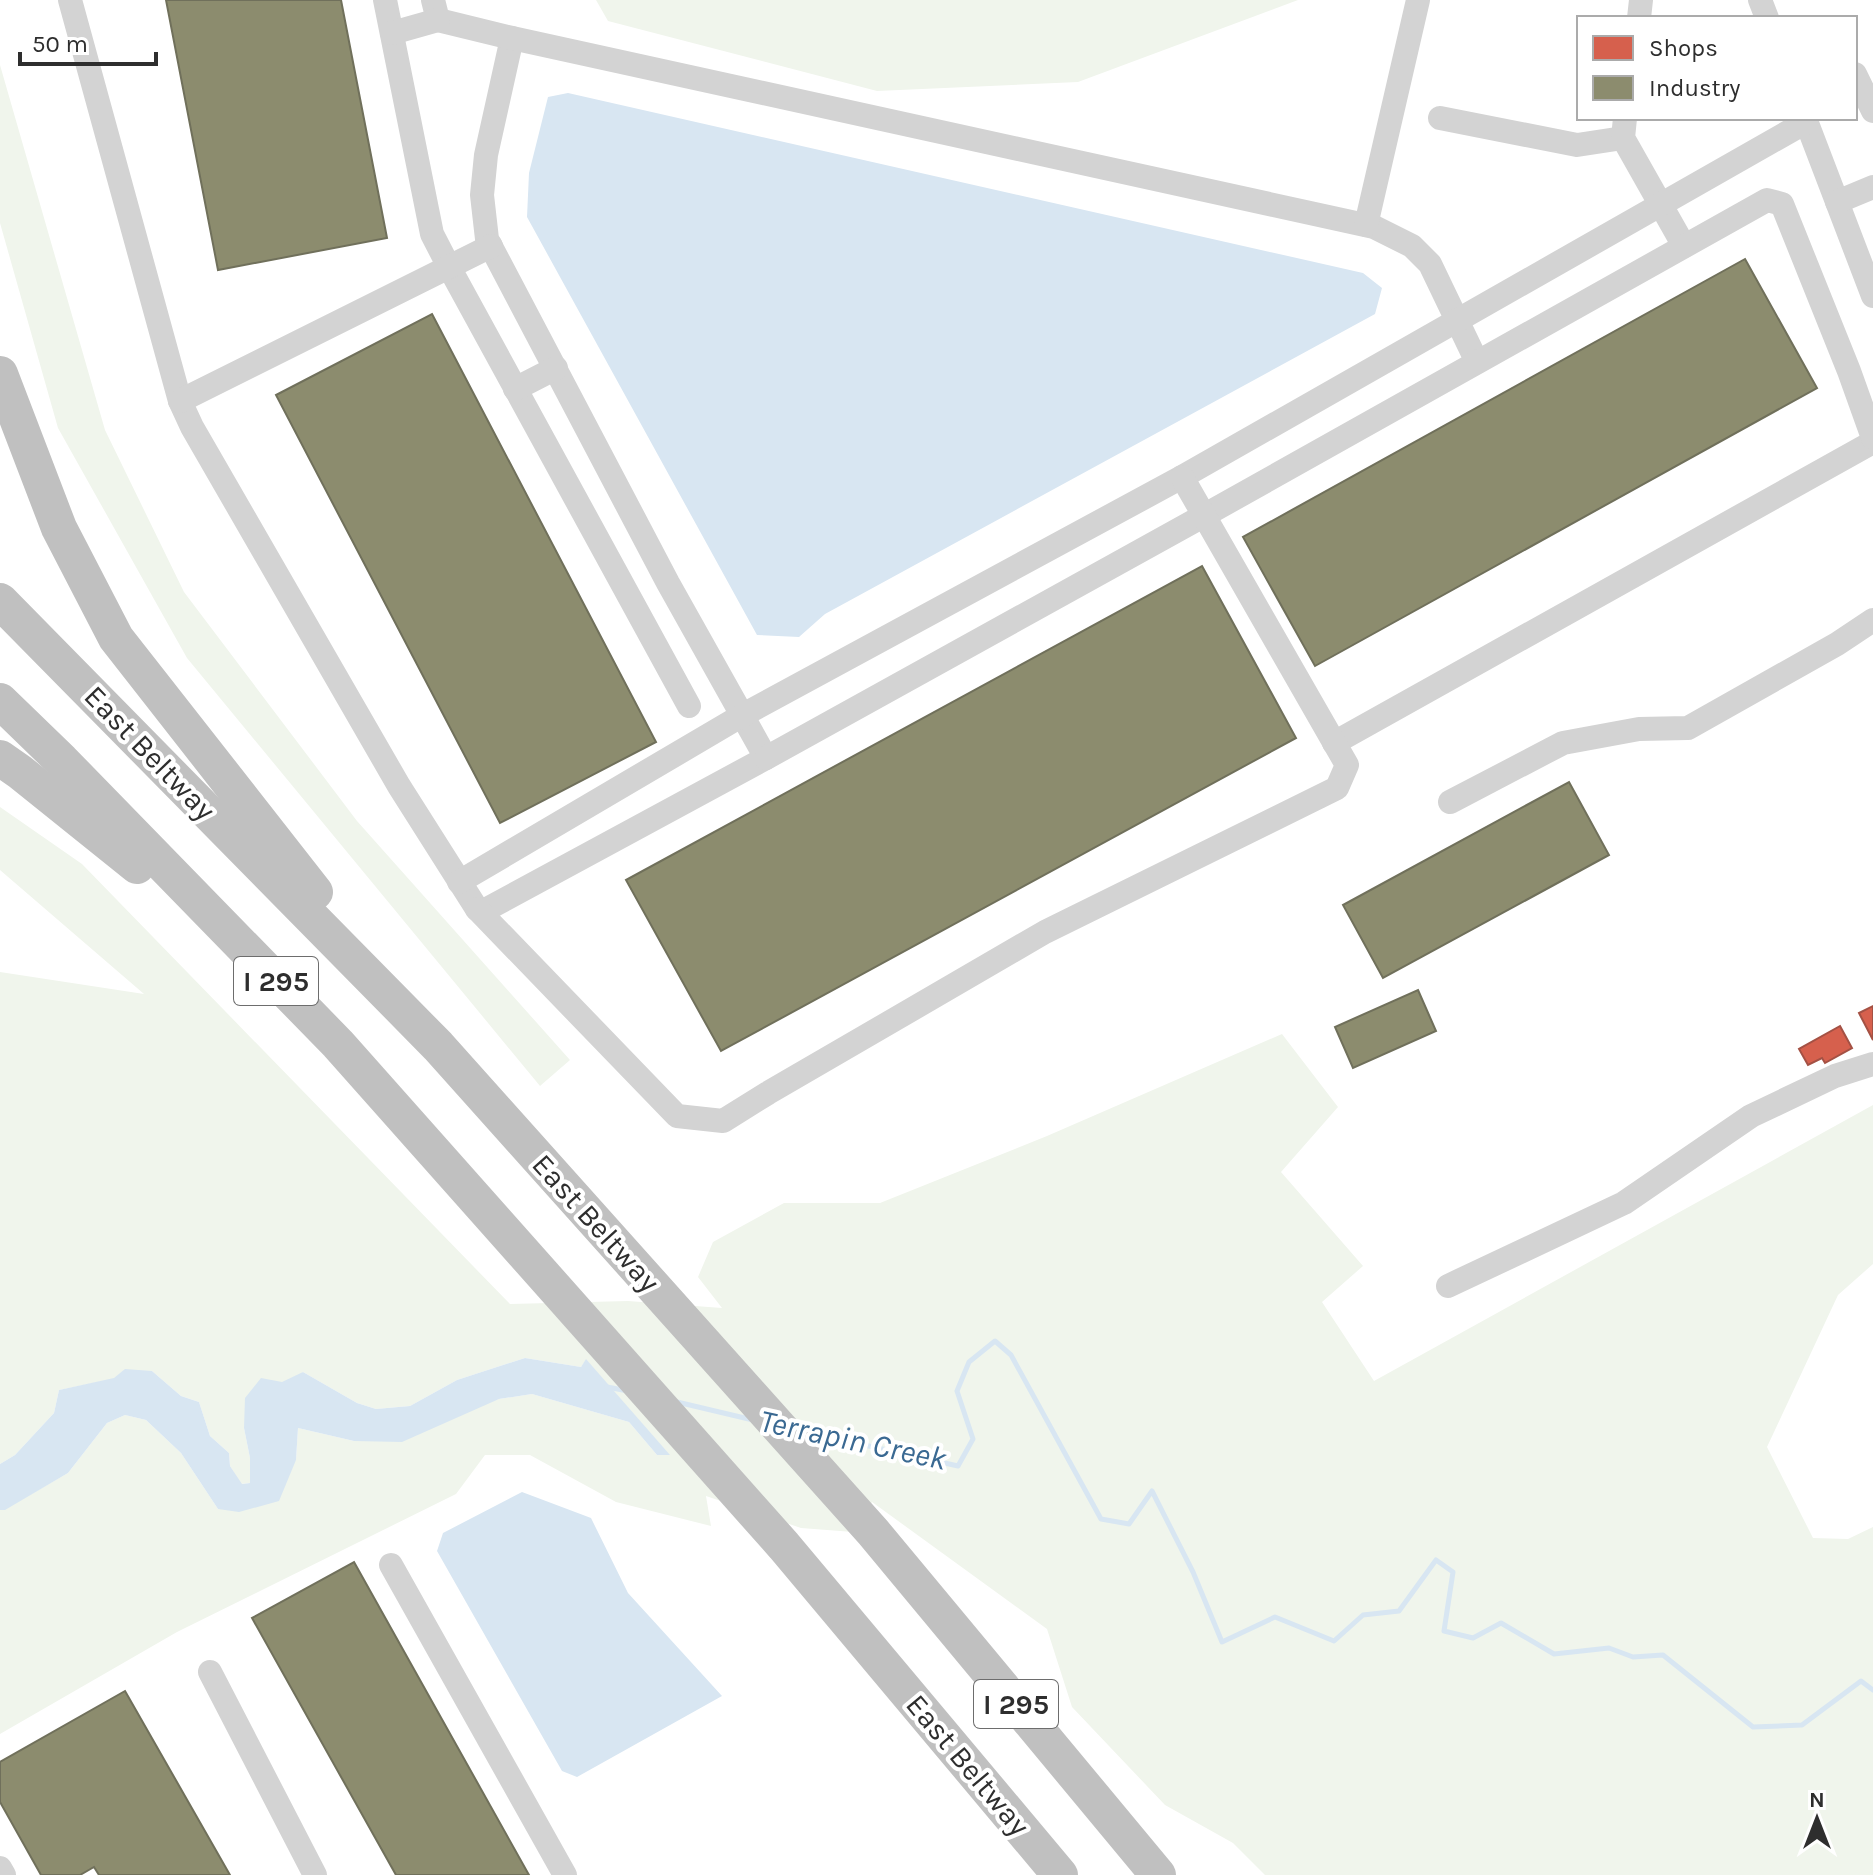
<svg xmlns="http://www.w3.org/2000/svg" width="1873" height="1875" font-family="Karla,sans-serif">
<rect width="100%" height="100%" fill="#fff"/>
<g fill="#f0f5ec">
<path d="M596,0H1298L1078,82L877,91L608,21Z"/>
<path d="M0,65L105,430L184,592L357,821L570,1060L540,1086L187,658L58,428L0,223Z"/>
<path d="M0,807L82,864L510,1304L628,1301L722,1308L698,1277L713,1242L784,1203H880L1047,1136L1282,1034L1338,1107L1281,1172L1363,1266L1322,1302L1374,1381L1873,1105V1264L1838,1295L1767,1447L1813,1538L1848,1539L1873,1527V1875H1265L1233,1843L1165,1805L1072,1707L1047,1629L872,1502L853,1532L801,1528L706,1496L711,1526L616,1502L530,1455H485L456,1494L177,1632L0,1734V1510L5,1509L68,1473L107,1423L125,1415L146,1420L181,1453L218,1509L296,1460L298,1428L354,1441L499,1399L532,1394L629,1422L657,1455H669L586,1360L581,1367L525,1358L457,1380L410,1406L376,1409L357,1403L303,1372L244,1428L250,1458V1483L241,1484L230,1466L229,1453L210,1436L199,1402L181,1396L152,1371L59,1390L54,1413L15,1455L0,1464V972L144,994L0,870Z"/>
</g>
<g fill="#d8e6f2">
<path d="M568,93L1363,273L1382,288L1375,314L825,614L799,637L757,635L527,217L529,173L548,97Z"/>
<path d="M525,1358L581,1367L586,1359L670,1455H657L629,1422L532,1394L499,1399L402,1442L354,1441L298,1428L296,1460L279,1501L239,1512L218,1509L181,1453L146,1420L125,1415L107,1423L68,1473L5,1510H0V1464L15,1455L54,1413L59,1390L114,1378L125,1369L152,1371L181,1396L199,1402L210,1436L229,1453L230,1466L242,1484L250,1483V1458L244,1428L245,1398L261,1378L282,1382L303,1372L357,1403L376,1409L410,1406L457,1380Z"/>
<path d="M522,1492L591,1518L628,1593L722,1696L577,1777L562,1771L437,1551L443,1533Z"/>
</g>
<g fill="#d6604d" stroke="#a45144" stroke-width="2">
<path d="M1873,1006V1040L1859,1013Z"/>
<path d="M1840,1026L1852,1048L1825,1063L1822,1058L1808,1065L1799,1049Z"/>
</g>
<g fill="#8c8c6e" stroke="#70705b" stroke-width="2">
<path d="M166,0H341L387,238L218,270Z"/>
<path d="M1745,259L1817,388L1315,666L1243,537Z"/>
<path d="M432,314L656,742L500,823L276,395Z"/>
<path d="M1202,566L1296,738L721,1051L626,880Z"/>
<path d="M1569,782L1609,855L1383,978L1343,905Z"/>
<path d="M1418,990L1436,1031L1353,1068L1335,1027Z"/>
<path d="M354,1562L529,1875H396L252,1618Z"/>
<path d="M125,1691L230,1875H99L94,1867L80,1875H41L0,1802V1762Z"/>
</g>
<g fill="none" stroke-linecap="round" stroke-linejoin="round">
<g stroke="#d8e6f2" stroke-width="5">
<path d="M607,1387L628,1391"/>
<path d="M677,1402L753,1420"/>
<path d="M802,1431L958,1466L973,1439L957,1391L969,1362L995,1341L1011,1355L1101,1519L1129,1524L1152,1491L1193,1572L1222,1642L1275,1617L1334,1641L1363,1615L1399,1611L1436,1560L1453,1572L1444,1631L1473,1638L1501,1623L1554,1654L1609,1648L1633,1657L1663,1655L1753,1727L1802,1725L1861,1681L1873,1690"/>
</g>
<g stroke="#d3d3d3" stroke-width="24">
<path d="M70,0L180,401L192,427L399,786L477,909H487L766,758L668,583L487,239L482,195L486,155L512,38"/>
<path d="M385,0L432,234L449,267L689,706"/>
<path d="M433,0L438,20L512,38L1374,227L1412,246L1430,264L1477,362"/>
<path d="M1760,0L1767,18"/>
<path d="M1639,18L1641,0"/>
<path d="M392,33L438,20"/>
<path d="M1855,74L1873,111"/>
<path d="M1440,118L1577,145L1623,138"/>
<path d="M1625,118L1623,138L1684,246"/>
<path d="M1805,118L1873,296"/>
<path d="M1837,202L1873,187"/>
<path d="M1366,225L1418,0"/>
<path d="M515,389L556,368"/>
<path d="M180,401L491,246"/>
<path d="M1334,743L1873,442"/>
<path d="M766,758L1205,515L1767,200L1782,204L1849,371L1873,438"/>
<path d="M1450,802L1563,743L1639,729L1688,728L1837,644L1873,620"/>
<path d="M459,882L741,716L1182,477L1806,122"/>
<path d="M477,909L677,1116L723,1121L768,1093L1045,932L1337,788L1347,765L1182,477"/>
<path d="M1448,1286L1624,1203L1751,1116L1835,1076L1873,1064"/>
<path d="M391,1565L565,1875"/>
<path d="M210,1672L315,1875"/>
<path d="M0,1868L4,1875"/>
</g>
<g stroke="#c0c0c0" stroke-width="36">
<path d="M0,374L59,528L116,638L315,892"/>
<path d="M0,601L438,1046L873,1532L1158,1875"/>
<path d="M0,701L62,761L338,1044L784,1546L1060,1875"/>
<path d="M0,758L20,772L137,866"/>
</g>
</g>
<g text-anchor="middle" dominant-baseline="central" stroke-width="8" stroke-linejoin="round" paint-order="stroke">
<g fill="#fff" stroke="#6d6d6d" stroke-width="2">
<rect x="234" y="957" width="84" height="48" rx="6"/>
<rect x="974" y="1680" width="84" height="48" rx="6"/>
</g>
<g font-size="28" font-weight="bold" fill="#2e2e2e">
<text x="276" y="981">I 295</text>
<text x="1016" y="1704">I 295</text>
</g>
<g font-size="30" fill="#2e2e2e" stroke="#fff">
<text transform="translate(150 753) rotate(46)">East Beltway</text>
<text transform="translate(596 1223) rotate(48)">East Beltway</text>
<text transform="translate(968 1765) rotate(50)">East Beltway</text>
</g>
<g font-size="32" font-style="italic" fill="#3a6992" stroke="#fff">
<text transform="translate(853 1440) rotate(12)">Terrapin Creek</text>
</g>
</g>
<rect x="1577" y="16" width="280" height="104" fill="#ffffff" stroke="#ababab" stroke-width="2"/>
<rect x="1593" y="36" width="40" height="24" fill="#d6604d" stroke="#ababab" stroke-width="2"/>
<text x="1649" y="56" font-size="24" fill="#2e2e2e">Shops</text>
<rect x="1593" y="76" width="40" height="24" fill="#8c8c6e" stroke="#ababab" stroke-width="2"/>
<text x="1649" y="96" font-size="24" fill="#2e2e2e">Industry</text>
<g transform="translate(1817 1819)" stroke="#ffffff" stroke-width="6" paint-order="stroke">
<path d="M0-6L14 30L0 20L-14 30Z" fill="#2e2e2e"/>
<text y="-12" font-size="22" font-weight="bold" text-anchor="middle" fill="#2e2e2e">N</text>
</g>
<path d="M20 52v12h136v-12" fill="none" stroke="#2e2e2e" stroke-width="4"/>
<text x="32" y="52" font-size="24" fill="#2e2e2e" stroke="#ffffff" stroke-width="6" paint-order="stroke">50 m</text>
</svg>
